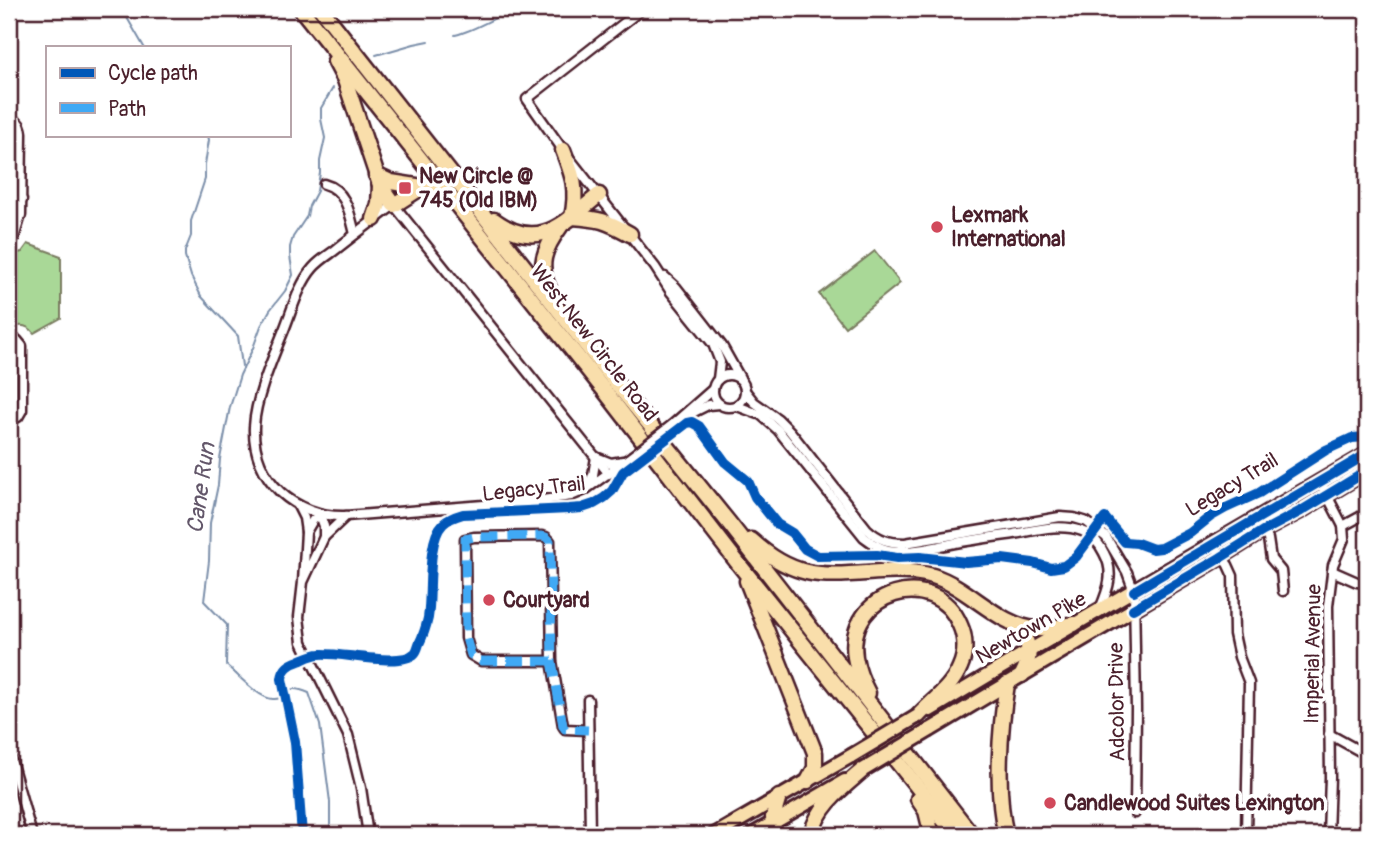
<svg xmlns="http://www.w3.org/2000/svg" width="1376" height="844" font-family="Pangolin,sans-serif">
<rect width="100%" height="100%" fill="#fff"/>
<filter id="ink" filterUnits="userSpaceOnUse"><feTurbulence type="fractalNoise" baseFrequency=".0143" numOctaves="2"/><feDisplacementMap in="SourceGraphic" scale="14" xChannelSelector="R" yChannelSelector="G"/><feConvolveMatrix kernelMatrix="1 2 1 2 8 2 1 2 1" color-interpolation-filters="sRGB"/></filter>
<g filter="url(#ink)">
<g fill="#a9d897" stroke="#7a7c61" stroke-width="2">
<path d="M28,244L61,256V318L34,333C27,324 18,324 9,330V281L13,254L22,252Z"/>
<path d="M875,251L900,283L845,327L819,294Z"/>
</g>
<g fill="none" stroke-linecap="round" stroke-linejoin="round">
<g stroke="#7b8faa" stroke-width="2">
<path d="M122,9L144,47"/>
<path d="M455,35C474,31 495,17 514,9"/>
<path d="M376,55L414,44L429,41"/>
<path d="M208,135L209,140L205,164V179L191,221V236L185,251V256L191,276L201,296L238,336L242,366"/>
<path d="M330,835V802L320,725L309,693C281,681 289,700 273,699C259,699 237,674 226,665L227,625L204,601L209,561L210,523L218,485L220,459L230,407L240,375L253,348L261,326L270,310L285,291L293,275L290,256V247L293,237L307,216L309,206L317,191L320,173V161L325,138L321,119V108L333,88"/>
</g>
<g stroke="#4a1f2b" stroke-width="13">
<g id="minor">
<path d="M642,9L527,99L563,150L655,267L671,292L713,344L720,362L718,379"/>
<path d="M9,119C18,120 21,124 22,133L21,215L14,238"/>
<path d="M324,184C347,190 350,215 355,234"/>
<path d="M9,201L22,200"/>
<path d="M665,277L676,287L722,346L740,378"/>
<path d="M9,339L17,340L22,346V410L18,417L9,420"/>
<circle cx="729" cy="391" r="16"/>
<path d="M746,392L754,402L778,419L790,431L867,529C879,540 889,543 905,543L1060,517L1074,518L1087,522L1106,537L1127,572L1134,591L1136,709L1135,813"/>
<path d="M737,406L761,415L778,430L864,537C874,545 884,551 897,551C915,552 933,547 950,544C971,540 993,537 1014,534C1036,530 1060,523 1082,531C1093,535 1099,543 1104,553C1115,573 1108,590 1100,609"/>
<path d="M692,413L708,405L719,404"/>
<path d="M672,425L713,389"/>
<path d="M609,474L394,205C374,220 354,235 334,251C327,256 319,261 313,268C299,284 292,310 284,330C273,357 255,399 254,427C252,480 296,518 346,516L535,501L571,496L585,490L632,456"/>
<path d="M1320,482L1343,526L1344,539L1333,565L1328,606L1330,777L1328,835"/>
<path d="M586,489L593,475L596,457L611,463L623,461"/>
<path d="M298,506L304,518L306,532"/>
<path d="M1257,519L1268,539L1271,559L1281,571L1283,591"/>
<path d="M1343,526L1367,513"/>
<path d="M324,537L346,516"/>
<path d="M1214,545L1228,565L1233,576L1234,634L1239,657L1249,683L1246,835"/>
<path d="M1332,571L1357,582L1367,583"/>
<path d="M303,582L324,537V526L320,515L313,520L306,532L303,582L299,617L302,642L348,735L361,788L368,835"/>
<path d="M552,661H481L471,655L466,638L465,539L474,537L542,536L546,537L550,541L552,661L563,726L565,729L588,730"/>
<path d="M588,700L590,835"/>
<path d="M1329,734L1367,755"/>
<path d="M9,753L32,835"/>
</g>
</g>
<g stroke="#4a1f2b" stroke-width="18">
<g id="primary">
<path d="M1029,651L1367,454"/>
<path d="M1022,675L1220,558L1263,531L1301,511L1367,471"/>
</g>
</g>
<g stroke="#4a1f2b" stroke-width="18">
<g id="trunk">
<path d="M930,710L1029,651"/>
<path d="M930,730L1022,675"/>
<path d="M714,835L851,756"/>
<path d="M752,835L845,781"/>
</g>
</g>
<g stroke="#4a1f2b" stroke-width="19">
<g id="motorway">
<path d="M301,9L604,390L741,567L956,835"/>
<path d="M321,9L616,383L729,523L972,835"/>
<path d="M335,61L345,80L380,185L394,205L422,187"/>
<path d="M563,150C573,176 578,189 572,217C600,219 605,220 630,234"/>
<path d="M376,175L391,182L429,188L450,199"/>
<path d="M374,219L379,204L380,185"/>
<path d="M494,220C539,253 564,223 599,195"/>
<path d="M550,291C537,265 544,249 560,227"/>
<path d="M751,540C796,581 823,576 880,572C898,571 916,571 933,576C969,587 999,627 1037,629C1049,630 1062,626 1074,624"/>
<path d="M747,581L815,753V768L808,781"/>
<path d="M1013,624C1031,640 1033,654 1022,675"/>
<path d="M868,693C862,682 857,669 855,657C845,592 935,565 960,625C966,638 966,654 960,667C952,687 933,700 918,716"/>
<path d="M918,799L926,811L932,835"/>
<path d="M774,835L773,817L779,797"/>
<path d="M811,835C818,806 841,789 863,770"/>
<path d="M1006,835C995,792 1000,728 1007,684"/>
</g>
</g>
<use href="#minor" stroke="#fff" stroke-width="8"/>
<use href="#primary" stroke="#f9deab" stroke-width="12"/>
<use href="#trunk" stroke="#f9deab" stroke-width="12"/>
<use href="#motorway" stroke="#f9deab" stroke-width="14"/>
<g stroke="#4a1f2b" stroke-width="13" stroke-linecap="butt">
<path id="minor-bridge" d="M632,456L672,425"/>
</g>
<g stroke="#4a1f2b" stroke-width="18" stroke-linecap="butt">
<g id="trunk-bridge">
<path d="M851,756L918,716"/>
<path d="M863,770L930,730"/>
</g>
</g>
<use href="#minor-bridge" stroke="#fff" stroke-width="8"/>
<use href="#trunk-bridge" stroke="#f9deab" stroke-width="12"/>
<path stroke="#3fa9f5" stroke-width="9" stroke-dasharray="18 9" stroke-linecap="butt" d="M552,661H481L471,655L466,638L465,539L474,537L542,536L546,537L550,541L552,661L563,726L565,729L588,730"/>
<g stroke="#fff" stroke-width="15">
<g id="cycleway">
<path d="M1134,591L1367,454"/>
<path d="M1133,609L1220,558L1263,531L1301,511L1367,471"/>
<path d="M302,835L295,742L282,679C283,668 290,664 299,661C306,658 313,654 320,654C341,652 401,668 415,653C417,651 418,647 419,644C423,636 426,627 428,618C432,594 426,541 443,524C448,519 456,516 463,514L569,509L582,508L594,504L604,498L612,491L623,472L687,423L692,422L699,426L725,462L748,481L755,497L777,524L792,533L805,549L818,556L877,555L897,558L920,557L966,562L1002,559L1033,563L1051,568L1064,566L1076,557L1105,518L1125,542L1137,543L1153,549L1161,548L1190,533L1210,517L1226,508L1259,493L1326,450L1352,438L1367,437"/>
</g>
</g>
<use href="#cycleway" stroke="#0057b8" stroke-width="10"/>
</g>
</g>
<g fill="#d1495b" stroke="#fff" stroke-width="2.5">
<rect x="398" y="181" width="14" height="14" rx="3.5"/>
<circle cx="937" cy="227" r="7"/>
<circle cx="489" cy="600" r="7"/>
<circle cx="1050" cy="803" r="7"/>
</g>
<g text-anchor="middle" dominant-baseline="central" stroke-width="7" stroke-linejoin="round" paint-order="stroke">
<g font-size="21" font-weight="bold" fill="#4a1f2b" stroke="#fff" text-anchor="start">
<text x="419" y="176">New Circle @<tspan x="419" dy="24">745 (Old IBM)</tspan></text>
<text x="951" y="215">Lexmark<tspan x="951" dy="24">International</tspan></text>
<text x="503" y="600">Courtyard</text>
<text x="1064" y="803">Candlewood Suites Lexington</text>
</g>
<g font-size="21" fill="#4a1f2b" stroke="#fff">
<text transform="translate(594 343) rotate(52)">West New Circle Road</text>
<text transform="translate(1232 485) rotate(-31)">Legacy Trail</text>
<text transform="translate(534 489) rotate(-6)">Legacy Trail</text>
<text transform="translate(1031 628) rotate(-30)">Newtown Pike</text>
<text transform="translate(1313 654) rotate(-89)">Imperial Avenue</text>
<text transform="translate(1117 702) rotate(-91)">Adcolor Drive</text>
</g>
<g font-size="23" font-style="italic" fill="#63576a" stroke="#fff">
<text transform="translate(201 488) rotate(-82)">Cane Run</text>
</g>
</g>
<rect width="1376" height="844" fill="none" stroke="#fff" stroke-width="35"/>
<rect x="18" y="18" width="1341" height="809" fill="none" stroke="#4a1f2b" stroke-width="2.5" filter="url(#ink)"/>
<rect x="46" y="46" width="245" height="91" fill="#ffffff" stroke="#b7a5aa" stroke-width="2"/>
<rect x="60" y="68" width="35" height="10" fill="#0057b8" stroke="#b7a5aa" stroke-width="2"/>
<text x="108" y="80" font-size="21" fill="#4a1f2b">Cycle path</text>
<rect x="60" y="103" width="35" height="10" fill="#3fa9f5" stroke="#b7a5aa" stroke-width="2"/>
<text x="108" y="116" font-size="21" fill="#4a1f2b">Path</text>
</svg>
